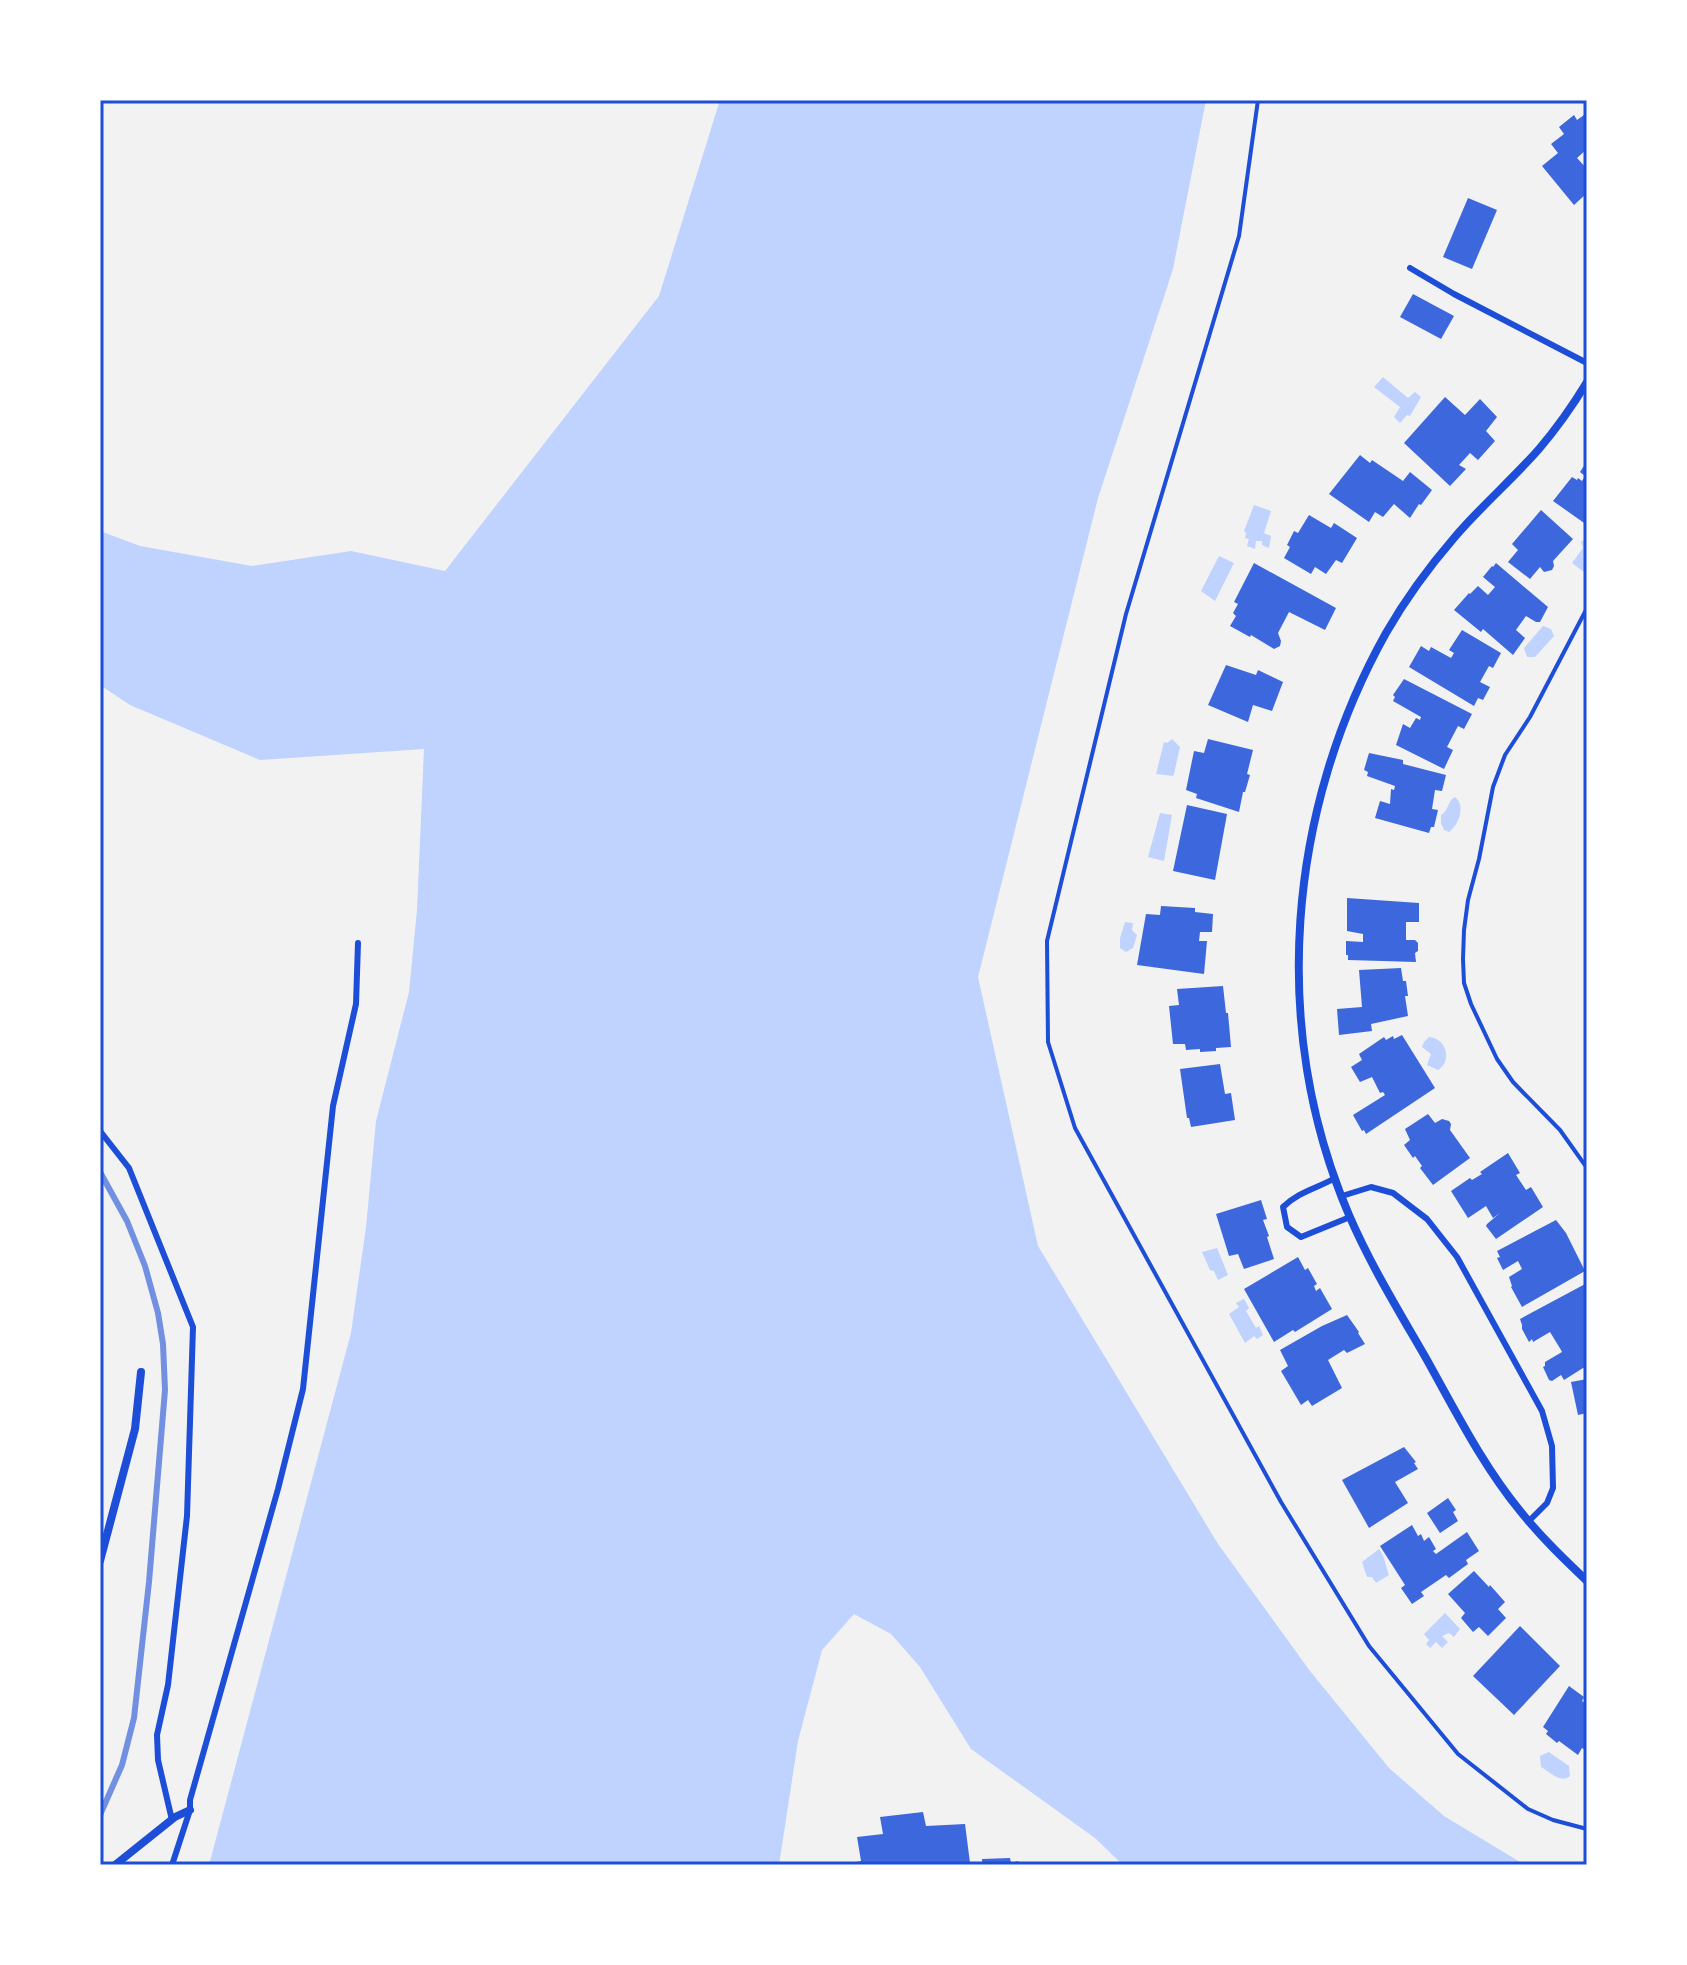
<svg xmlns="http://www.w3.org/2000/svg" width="1687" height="1965" font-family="'IBM Plex Sans',sans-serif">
<rect width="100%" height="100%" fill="#f2f2f2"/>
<g fill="#bfd3fe">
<path d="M720,100H1206L1173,269L1098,498L978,977L1038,1246L1218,1544L1310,1671L1389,1768L1444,1816L1525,1865H1123L1095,1838L971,1749L920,1667L891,1634L854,1614L822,1650L798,1741L779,1865H209L351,1333L366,1227L376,1121L409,992L417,910L424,749L260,760L130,705L100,685V531L140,546L252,566L351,551L445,571L659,296Z"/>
<path d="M1383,377L1408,398L1415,392L1421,397L1410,416L1407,415L1400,423L1394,417L1400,407L1374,387Z"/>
<path d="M1254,505L1271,511L1264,533L1271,536L1269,548L1262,545V541H1256L1255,549L1247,546L1249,539L1245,538L1246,533L1244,531Z"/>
<path d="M1586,538H1587V567L1584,572L1572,563L1583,548L1581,542Z"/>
<path d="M1219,556L1234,563L1215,601L1201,591Z"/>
<path d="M1543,626L1551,629L1554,636L1535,657H1527L1524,648Z"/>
<path d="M1172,739L1180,747L1174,774L1173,776L1156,774L1164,742L1167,743Z"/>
<path d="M1455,797C1466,805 1459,825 1449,832L1444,830L1441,823V815C1449,811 1447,801 1455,797Z"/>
<path d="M1160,813L1172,815L1164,861L1148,857Z"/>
<path d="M1125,922L1133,923L1132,930L1137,935L1133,948L1126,952L1120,948V938Z"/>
<path d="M1429,1037C1446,1038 1453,1061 1438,1070L1427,1065L1431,1054L1422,1047L1424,1042Z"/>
<path d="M1217,1248L1228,1275L1218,1280L1214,1271L1210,1270L1202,1252Z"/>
<path d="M1244,1299L1249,1308L1246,1311L1256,1328L1259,1326L1263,1335L1257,1339L1254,1336L1245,1343L1229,1314L1239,1307L1236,1303Z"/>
<path d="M1379,1549C1386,1559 1385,1565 1389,1575L1376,1583L1372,1577H1367L1362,1562Z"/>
<path d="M1445,1613L1460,1629L1454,1637L1449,1633L1442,1636L1448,1642L1442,1648L1436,1642L1430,1648L1426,1644L1429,1640L1424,1634Z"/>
<path d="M1549,1752L1569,1766L1570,1776C1561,1784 1550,1772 1541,1767L1540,1756Z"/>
</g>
<g fill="#3d67dc">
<path d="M1574,115L1577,120L1584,115L1587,120V149L1577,158L1587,169V193L1574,205L1542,166L1558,153L1551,144L1564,134L1559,127Z"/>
<path d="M1468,198L1497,210L1472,269L1443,257Z"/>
<path d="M1413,294L1454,316L1441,339L1400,317Z"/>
<path d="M1445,397L1465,415L1480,399L1497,417L1486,431L1495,441L1478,460L1470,453L1459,465L1466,469L1450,486L1404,443Z"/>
<path d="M1360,455L1370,463L1372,460L1403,481L1410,472L1432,490L1421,505L1419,504L1410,518L1394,504L1383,517L1375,512L1369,522L1329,494Z"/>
<path d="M1587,461V525L1553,501L1572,477L1577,480L1578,478L1582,481L1585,476L1580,472Z"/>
<path d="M1541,510L1573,539L1553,561L1554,566L1552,570L1544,572L1540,567L1530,579L1508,562L1518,550L1512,544Z"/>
<path d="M1309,515L1331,528L1334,523L1357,538L1342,563L1336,560L1326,574L1315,567L1311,574L1284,558L1290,547L1287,545L1294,531L1298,533Z"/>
<path d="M1254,563L1336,608L1325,630L1289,612L1278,633L1281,641L1280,646L1274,649L1251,635L1250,637L1230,626L1236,616L1233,613L1238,604L1234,602Z"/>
<path d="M1496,563L1548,607L1540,622H1536L1526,616L1516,630L1525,638L1513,655L1483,629L1481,632L1454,610L1469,593L1470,594L1478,586L1488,595L1495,587L1483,577L1492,566L1493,567Z"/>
<path d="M1462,630L1501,653L1493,668L1489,666L1480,682L1490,687L1483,700L1478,698L1474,706L1409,667L1421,646L1429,651L1431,647L1451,658L1454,653L1449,650Z"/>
<path d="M1226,665L1256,675L1258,670L1283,682L1272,711L1253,705L1248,722L1208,705Z"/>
<path d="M1404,679L1472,714L1464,729L1458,726L1447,747L1453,750L1444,769L1396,745L1403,724L1410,728L1416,718L1420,720L1421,717L1393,701L1395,697L1393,695Z"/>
<path d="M1208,739L1253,750L1247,774L1250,775L1245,792H1243L1239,812L1196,798L1197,794L1186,790L1194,751L1204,753Z"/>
<path d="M1369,753L1403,760V764L1446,775L1442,791L1435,790L1432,809L1438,810L1434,827H1431L1429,833L1375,818L1380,801L1390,804L1391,789L1394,790L1395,786L1367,776L1368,772L1364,770Z"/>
<path d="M1187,805L1227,814L1215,880L1173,871Z"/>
<path d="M1347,898L1419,903V922H1406V940H1415L1418,943V951L1415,953L1416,962L1348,960V955H1346V941L1363,942V934L1347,931Z"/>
<path d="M1161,906L1195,908V912L1213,914L1212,932H1200L1199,941H1207L1204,974L1137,965L1146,914L1160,915Z"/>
<path d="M1401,968L1403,981H1406L1408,996H1405L1408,1016L1371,1024L1372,1031L1339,1035L1337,1009L1362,1007L1359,970Z"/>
<path d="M1223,986L1226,1013H1228L1231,1047L1216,1048V1051L1200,1052V1049L1186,1050L1185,1044H1173L1169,1006L1179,1005L1177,989Z"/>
<path d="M1402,1035L1435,1088L1366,1134L1364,1130L1362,1131L1353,1115L1385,1095L1383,1092L1380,1093L1372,1077L1360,1082L1351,1067L1362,1060L1359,1054L1384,1037L1386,1040L1393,1036L1394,1039Z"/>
<path d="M1220,1064L1225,1094L1231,1093L1235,1120L1191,1127L1189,1118H1187L1180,1069Z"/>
<path d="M1428,1114L1435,1123L1442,1119L1449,1121L1451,1124L1450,1130L1470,1158L1433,1185L1420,1168L1422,1166L1415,1156L1413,1158L1404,1145L1410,1140L1405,1129Z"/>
<path d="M1508,1153L1520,1173L1516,1175L1526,1190L1531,1187L1543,1207L1496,1239L1486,1226L1487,1224L1500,1213L1493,1218L1486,1206L1468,1218L1451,1191L1470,1178L1472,1180L1482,1174L1480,1172Z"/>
<path d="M1261,1200L1267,1219L1263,1220L1269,1236L1267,1237L1274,1259L1244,1269L1238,1254L1229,1256L1216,1214Z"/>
<path d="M1556,1220L1566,1233L1585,1271L1522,1307L1511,1287L1512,1286L1509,1277L1522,1269L1518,1261L1503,1270L1497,1258L1500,1257L1497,1251Z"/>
<path d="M1298,1257L1305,1270L1308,1268L1317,1284L1314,1286L1316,1291L1320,1288L1332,1309L1295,1332L1293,1330L1274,1342L1244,1289Z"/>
<path d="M1587,1283V1370L1583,1368L1564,1380L1561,1375L1552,1381L1549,1380L1543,1367L1545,1366V1362L1562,1352L1561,1350L1550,1332L1533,1342L1532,1339L1529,1342L1522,1329V1325L1520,1319Z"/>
<path d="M1347,1315L1359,1332L1358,1333L1365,1344L1347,1353L1344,1350L1328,1360L1342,1388L1312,1406L1308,1400L1301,1405L1281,1371L1288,1366L1280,1350L1322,1326Z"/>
<path d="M1587,1379V1413L1578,1415L1571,1382Z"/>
<path d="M1404,1447L1416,1462L1414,1463L1418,1469L1395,1482L1408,1503L1369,1528L1342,1480Z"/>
<path d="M1448,1498L1456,1510L1453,1512L1458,1521L1440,1533L1427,1513Z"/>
<path d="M1412,1525L1418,1536L1421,1534L1424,1541L1429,1537L1436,1549L1433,1551L1436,1554L1467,1532L1479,1551L1466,1560L1468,1564L1449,1578L1446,1575L1421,1592L1424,1596L1412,1604L1401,1588L1405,1585L1380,1546Z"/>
<path d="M1474,1571L1489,1587L1490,1585L1505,1602L1498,1609L1506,1618L1488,1636L1479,1627L1473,1632L1461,1618L1465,1613L1448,1594Z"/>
<path d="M1520,1626L1560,1666L1514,1715L1473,1676Z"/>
<path d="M1569,1686L1584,1697L1582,1701L1587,1705V1751L1582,1748L1578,1755L1559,1741L1557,1743L1546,1734L1548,1731L1543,1727Z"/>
<path d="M923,1812L926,1826L965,1824L970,1863L960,1865H856V1862L861,1861L857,1837L883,1834L880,1817Z"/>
<path d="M1010,1858L1011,1863L1018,1861L1019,1865H982V1859Z"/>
</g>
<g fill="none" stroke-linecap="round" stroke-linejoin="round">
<g stroke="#1d4ed8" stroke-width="4">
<path d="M1258,100L1239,236L1126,614L1047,941L1048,1042L1075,1128L1281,1502L1369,1646L1458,1754L1528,1809L1553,1820L1587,1829"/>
<path d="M1587,608L1530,717L1505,755L1493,787L1479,859L1468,900L1464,930L1463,959L1464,983L1471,1004L1497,1059L1513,1082L1560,1130L1587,1168"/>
</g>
<g stroke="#1d4ed8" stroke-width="6">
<path d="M1410,268L1454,294L1587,363"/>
<path d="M100,1131L129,1168L193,1327L187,1516L168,1685L157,1735L158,1760L172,1820"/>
<path d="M1335,1178C1316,1189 1300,1191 1283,1207L1287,1227L1301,1237L1350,1217"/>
<path d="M1342,1196L1371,1187L1393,1193L1427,1219L1457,1257L1542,1411L1552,1446L1553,1488L1547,1503L1529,1521"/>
<path d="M172,1865L190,1810V1800L278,1489L303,1389L333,1106L356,1004L358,943"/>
</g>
<g stroke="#1d4ed8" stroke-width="8">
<path d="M1587,382C1573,405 1557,428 1539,449C1512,480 1480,507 1454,538C1429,567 1405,600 1386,633C1287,810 1269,1028 1349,1215C1371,1266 1400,1313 1427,1360C1456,1412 1483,1466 1521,1512C1541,1537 1564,1559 1587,1581"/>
<path d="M100,1561L135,1429L141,1372"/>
<path d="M115,1865L175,1817L190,1810"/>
</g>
<path stroke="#7290e2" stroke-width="6" d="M100,1172L127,1221L145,1266L158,1313L163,1344L165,1390L149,1582L134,1718L122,1765L100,1815"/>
</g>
<rect width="1687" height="1965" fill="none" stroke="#ffffff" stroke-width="204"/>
<rect x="102" y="102" width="1483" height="1761" fill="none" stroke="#1d4ed8" stroke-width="3"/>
</svg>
